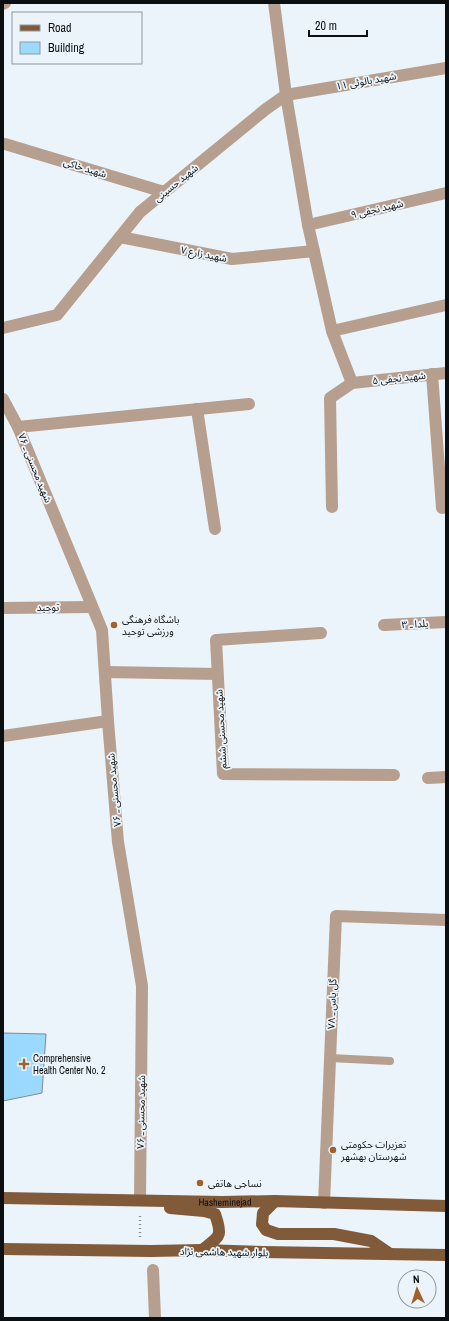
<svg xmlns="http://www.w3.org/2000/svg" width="449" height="1321" font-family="'Archivo Narrow','Noto Sans Arabic',sans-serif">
<rect width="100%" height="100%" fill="#ebf4fa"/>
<path fill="#9bdafe" stroke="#818a8f" d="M3,1033L46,1034L42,1093L3,1101Z"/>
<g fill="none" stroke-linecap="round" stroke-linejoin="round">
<path stroke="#8b9195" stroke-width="2.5" stroke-dasharray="1 3" stroke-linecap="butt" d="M140,1216V1237"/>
<path stroke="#b69f8e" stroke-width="8" d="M330,1058L390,1061"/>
<g stroke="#b69f8e" stroke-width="12">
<path d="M3,4L5,3"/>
<path d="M5,144L164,192"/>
<path d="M308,225L446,193"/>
<path d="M120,237L232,259L314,251"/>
<path d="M3,328L57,315L140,212L266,109L286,95L274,3"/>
<path d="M332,331L446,305"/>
<path d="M432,374L442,508"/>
<path d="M352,383L332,331L308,225L286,95L446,68"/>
<path d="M3,399L18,427L102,630L108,721L118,842L142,986L140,1200"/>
<path d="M197,409L215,529"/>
<path d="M18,427L249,404"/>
<path d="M332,507L330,398L352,383L446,373"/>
<path d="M3,608L92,607"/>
<path d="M384,625L446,622"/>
<path d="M321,633L216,640L223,774L394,775"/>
<path d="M105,672L217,674"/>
<path d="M3,736L108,721"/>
<path d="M428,778L446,777"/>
<path d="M324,1203L336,916L446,920"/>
<path d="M153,1270L155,1318"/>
</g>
<g stroke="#815a3a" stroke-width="12">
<path id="s1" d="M3,1198L222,1202L275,1201L446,1206"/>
<path d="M275,1201L263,1213L262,1224L266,1230L278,1234H334L371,1241L390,1254"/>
<path d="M170,1208L204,1211L215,1214C223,1237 220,1236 202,1250"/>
<path d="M3,1249L151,1251L202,1250L263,1252L446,1255"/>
</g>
</g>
<g fill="#a06228" stroke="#ebf4fa" stroke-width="1.5">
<circle cx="114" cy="625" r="4"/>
<path d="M22 1058h4v4h4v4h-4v4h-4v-4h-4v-4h4z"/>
<circle cx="333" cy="1150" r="4"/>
<circle cx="200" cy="1183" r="4"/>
</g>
<g text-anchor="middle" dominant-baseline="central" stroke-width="3.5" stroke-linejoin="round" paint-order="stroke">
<g font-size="10" fill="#0c0f11" stroke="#ebf4fa">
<text transform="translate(366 81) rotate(-10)">شهید بالوئی ۱۱</text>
<text transform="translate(85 168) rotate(17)">شهید خاکی</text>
<text transform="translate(176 183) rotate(-39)">شهید حسینی</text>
<text transform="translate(377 209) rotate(-13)">شهید نجفی ۹</text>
<text transform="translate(204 254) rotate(11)">شهید زارع ۷</text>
<text transform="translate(399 378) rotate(-6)">شهید نجفی ۵</text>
<text transform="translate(35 468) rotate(68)">شهید محسنی ـ ۷۶</text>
<text x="48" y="607">توحید</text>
<text transform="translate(415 624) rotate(-3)">یلدا ـ ۳</text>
<text transform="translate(221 729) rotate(-93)">شهید محسنی ششم</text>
<text transform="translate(114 790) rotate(-95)">شهید محسنی ـ ۷۶</text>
<text transform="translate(332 1004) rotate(-88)">گل یاس ـ ۷۸</text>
<text transform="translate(141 1112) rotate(-89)">شهید محسنی ـ ۷۶</text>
<text stroke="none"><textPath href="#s1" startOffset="222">Hasheminejad</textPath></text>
<text transform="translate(224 1252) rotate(1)">بلوار شهید هاشمی نژاد</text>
</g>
<g font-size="10" fill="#0c0f11" stroke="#ebf4fa" text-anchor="start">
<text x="122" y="619">باشگاه فرهنگی<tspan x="122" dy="12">ورزشی توحید</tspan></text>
<text x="33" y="1058">Comprehensive<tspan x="33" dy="12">Health Center No. 2</tspan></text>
<text x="341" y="1144">تعزیرات حکومتی<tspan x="341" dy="12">شهرستان بهشهر</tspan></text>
<text x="208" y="1183">نساجی هاتفی</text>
</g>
</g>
<rect width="449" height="1321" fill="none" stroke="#0c0f11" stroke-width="8"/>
<rect x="12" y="12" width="130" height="52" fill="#ebf4fa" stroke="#92989d"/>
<rect x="20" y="25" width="20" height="6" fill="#815a3a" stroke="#92989d"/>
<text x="48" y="32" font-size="12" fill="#0c0f11">Road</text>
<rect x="20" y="42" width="20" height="12" fill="#9bdafe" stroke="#92989d"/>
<text x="48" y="52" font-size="12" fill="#0c0f11">Building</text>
<g transform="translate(417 1289) rotate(356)"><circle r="19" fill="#ebf4fa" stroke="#92989d"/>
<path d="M0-3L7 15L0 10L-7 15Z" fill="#a06228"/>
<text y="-6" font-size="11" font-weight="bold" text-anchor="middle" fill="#0c0f11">N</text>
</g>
<path d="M309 30v6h58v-6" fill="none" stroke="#0c0f11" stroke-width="2"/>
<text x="315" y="30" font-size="12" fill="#0c0f11" stroke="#ebf4fa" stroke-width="3" paint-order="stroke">20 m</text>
</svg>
